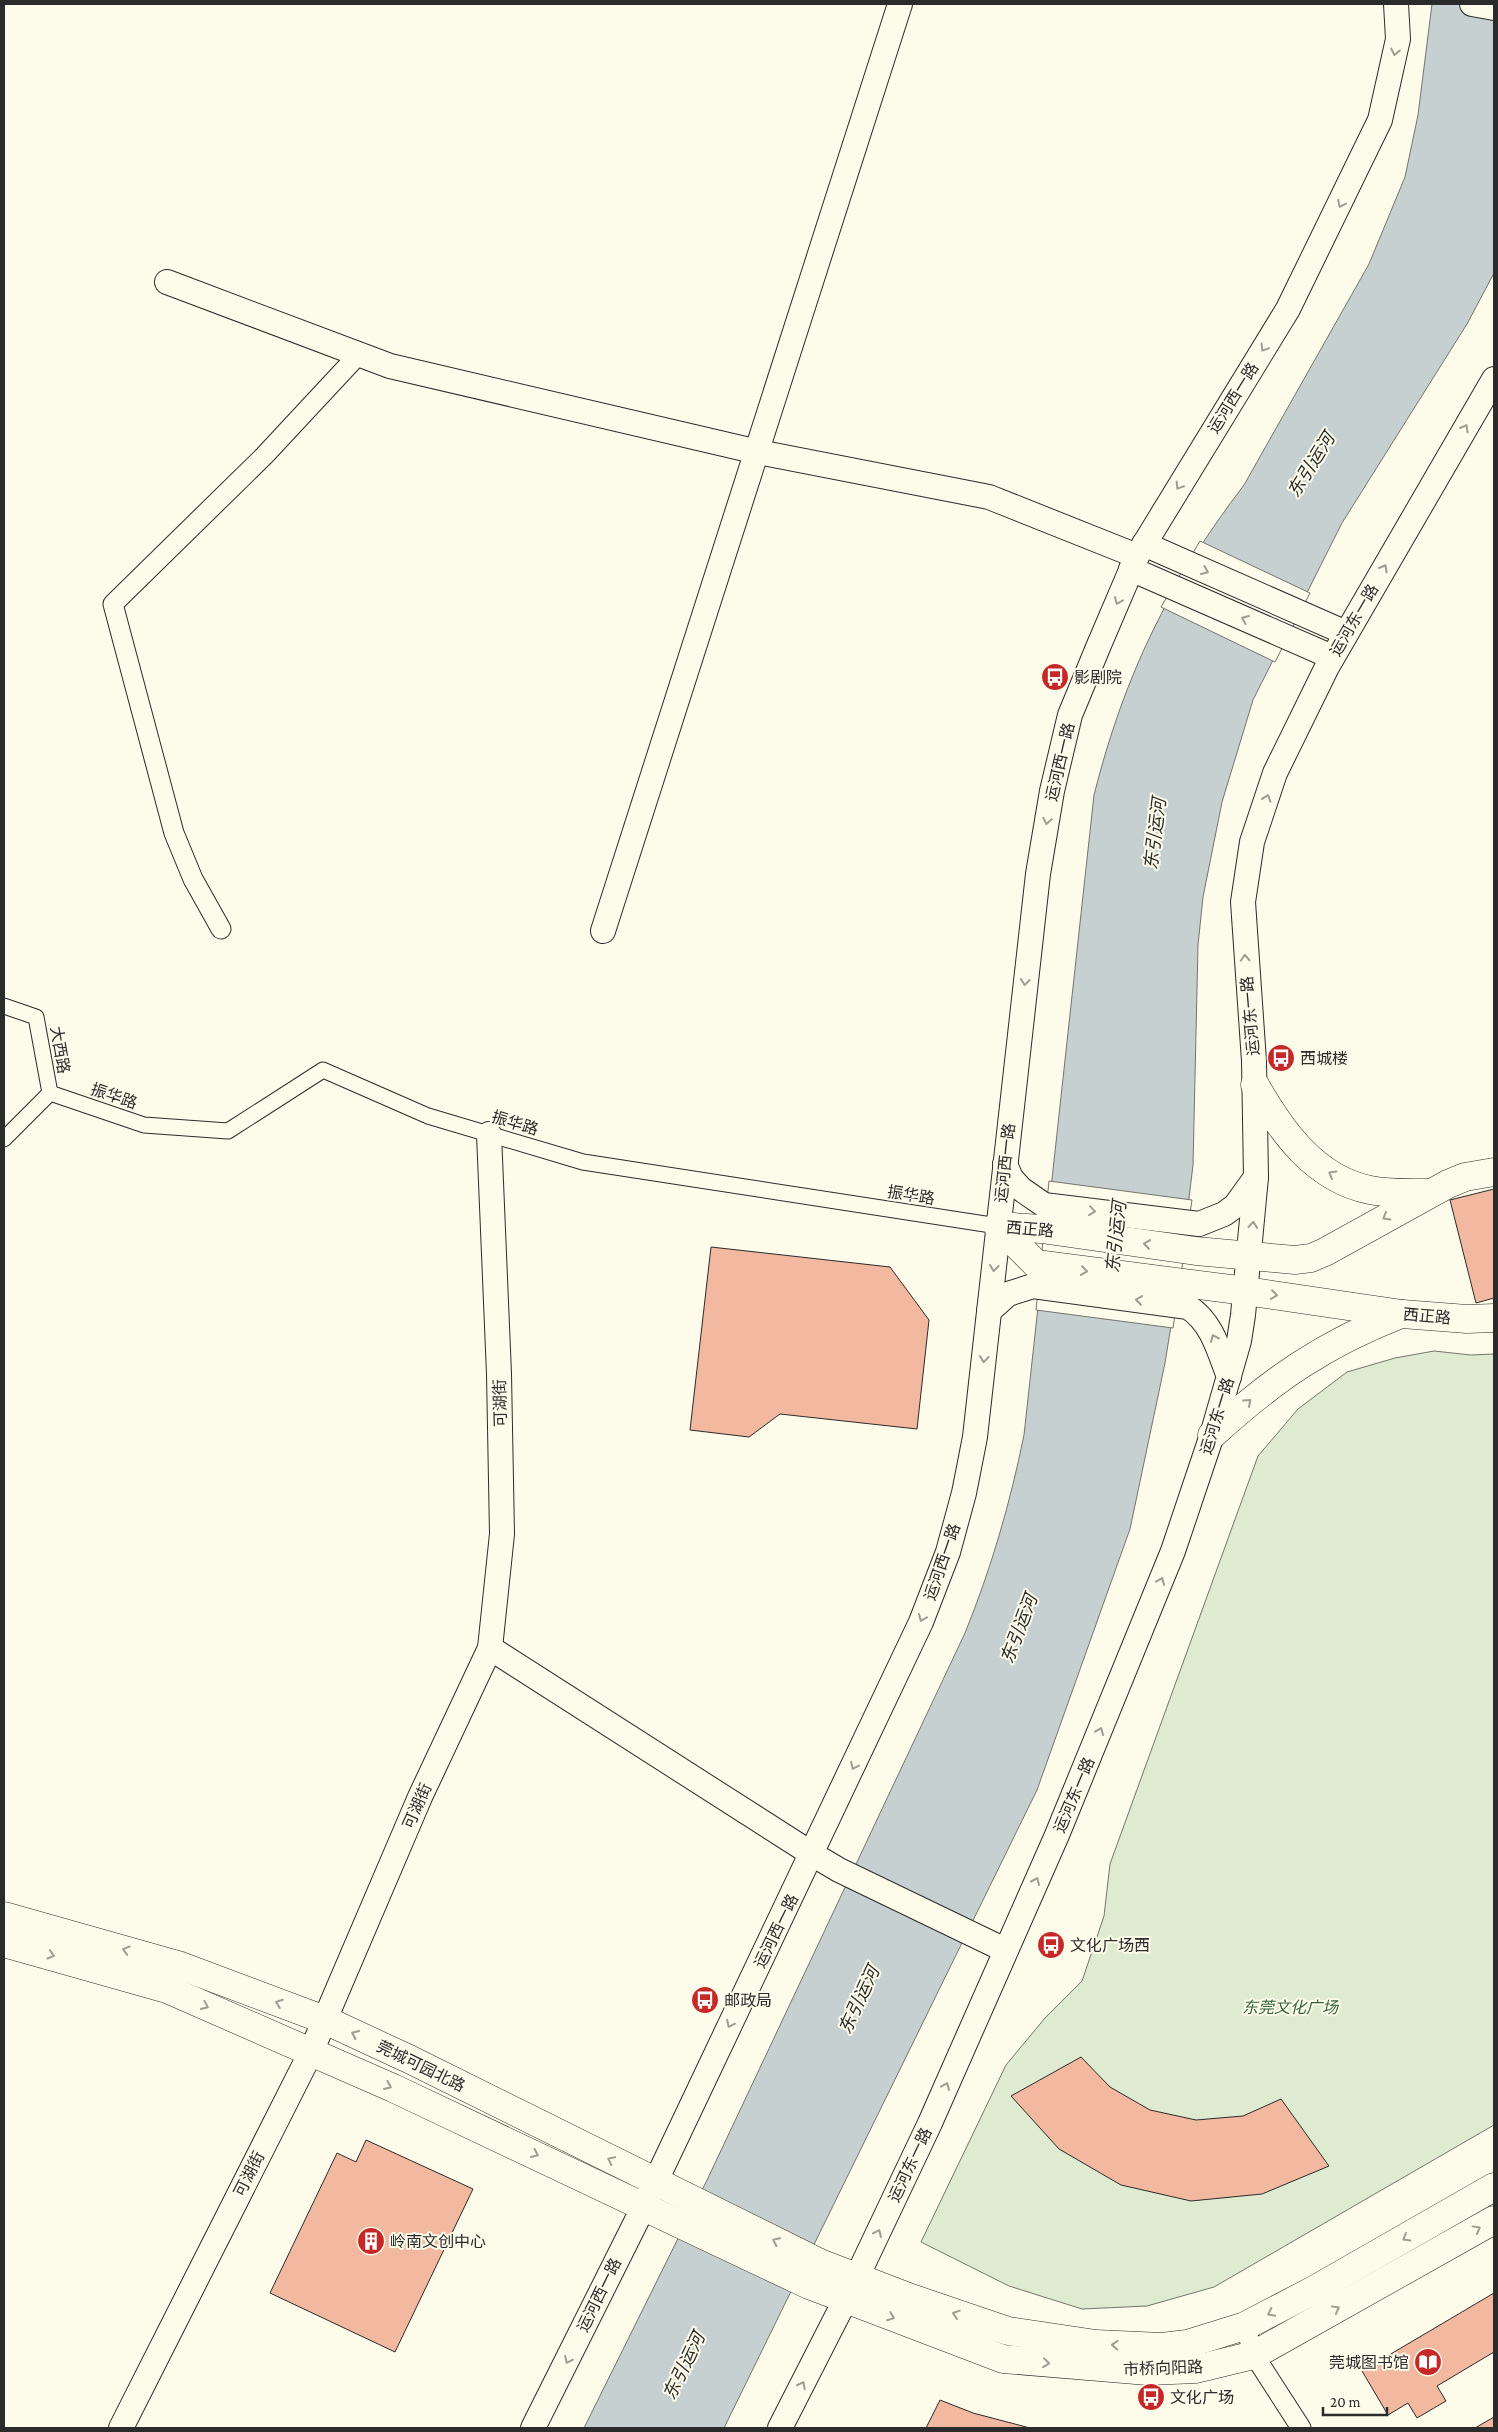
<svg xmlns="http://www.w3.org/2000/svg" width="1498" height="2432" font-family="'Crimson Pro','Noto Sans SC',serif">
<rect width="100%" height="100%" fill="#fdfbea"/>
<path fill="#deebd1" stroke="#74746e" d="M1434,1351L1471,1355L1494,1354V2125L1214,2287L1147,2306L1082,2309L1009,2286L921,2242L1006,2065L1045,2018L1082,1981L1104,1916L1110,1864L1258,1456L1298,1409L1347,1372L1395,1358Z"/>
<path fill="#c7d0d0" stroke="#74746e" d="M1432,4H1494V273L1467,324L1342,523L1253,700L1222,802L1203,897L1198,945L1193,1165L1181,1264L1165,1363L1130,1529L1037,1790L724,2428H584L708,2178L965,1633C991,1569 1010,1504 1024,1435L1094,795C1124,676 1169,583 1244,485L1369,264L1405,177L1418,115Z"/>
<g fill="#fdfbea" stroke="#74746e">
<path d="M1200,541L1310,593L1275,662L1161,607Z"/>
<path d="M1049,1181L1192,1200L1173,1328L1036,1310Z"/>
</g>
<g fill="#f2b8a0" stroke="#2b2b2b">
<path d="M1494,1189V1298L1476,1303L1450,1200Z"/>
<path d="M711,1247L890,1267L929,1320L917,1429L780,1414L749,1437L690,1430Z"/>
<path d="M1081,2057L1110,2087L1150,2110L1196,2120L1243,2116L1281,2099L1329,2166L1262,2194L1191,2201L1121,2185L1059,2149L1011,2096Z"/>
<path d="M366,2140L473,2189L395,2352L270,2293L337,2153L356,2162Z"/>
<path d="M1494,2293V2352L1437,2386L1446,2401L1417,2418L1408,2403L1388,2415L1362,2371Z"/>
<path d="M940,2400L973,2413L1030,2428H926Z"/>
<path d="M1494,2417V2428H1475Z"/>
</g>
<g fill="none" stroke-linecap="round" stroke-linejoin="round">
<g stroke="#2b2b2b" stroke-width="17">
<g id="pedestrian">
<path d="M4,1006L36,1017L50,1093"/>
<path d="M50,1093L144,1125L228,1131L323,1070L428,1116L583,1162L998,1226"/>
<path d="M4,1139L50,1093"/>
</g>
</g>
<g stroke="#2b2b2b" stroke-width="21">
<g id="minor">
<path d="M221,929L193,879L174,833L113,604L264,456L359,354"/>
<path d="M1245,2326L1254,2355L1301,2428"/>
</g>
</g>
<g stroke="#2b2b2b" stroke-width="26">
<g id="tertiary">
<path d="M1472,4L1494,8"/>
<path d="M167,282L390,366L758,452L989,497L1137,556"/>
<path d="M1144,544L1346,633"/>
<path d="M1131,569L1332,657"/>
<path d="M603,931L900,4"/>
<path d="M1005,1164L1011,1178L1021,1189L1044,1205L1199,1224L1224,1214L1235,1206L1256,1177"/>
<path d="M989,1311L1008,1294L1033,1286L1188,1307C1212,1322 1219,1351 1229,1377"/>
<path d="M490,1648L812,1854L839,1870L1005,1950"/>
<path d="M121,2428L311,2052L420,1797L490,1648L502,1534L499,1374L489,1134"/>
<path d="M533,2428L644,2206L921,1622L948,1552L964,1493L975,1437L1038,874L1052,791L1070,715L1099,645L1137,556L1288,309L1380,120L1398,39L1396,4"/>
<path d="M780,2428L857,2277L930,2123L1057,1835L1173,1551L1212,1435L1239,1341L1243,1315L1256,1177L1254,1061L1243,902L1252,842L1275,773L1327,667L1494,379"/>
</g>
</g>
<g stroke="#2b2b2b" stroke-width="29">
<g id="secondary">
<path d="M1255,1085C1281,1131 1315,1179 1370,1190C1389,1194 1409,1193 1428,1193"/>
<path d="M998,1226L1041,1229L1196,1251L1295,1260L1311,1258L1325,1252L1448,1184L1465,1177L1494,1172"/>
<path d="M998,1226L1036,1264L1246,1291L1402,1314L1467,1319L1494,1318"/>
<path d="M1212,1435C1272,1380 1324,1344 1401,1314"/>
<path d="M4,1916L181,1966L325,2020L409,2059L820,2263L911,2298L1008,2331L1096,2344L1162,2347L1187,2344L1245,2326L1314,2290L1494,2187"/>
<path d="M4,1943L167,1989L393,2088L809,2285L1003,2359L1148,2371L1196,2369L1254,2355L1494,2220"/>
</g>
</g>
<use href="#pedestrian" stroke="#fdfbea" stroke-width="15"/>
<use href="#minor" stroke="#fdfbea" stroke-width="19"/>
<use href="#tertiary" stroke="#fdfbea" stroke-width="24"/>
<use href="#secondary" stroke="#fdfbea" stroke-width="28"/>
</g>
<defs><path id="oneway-chevron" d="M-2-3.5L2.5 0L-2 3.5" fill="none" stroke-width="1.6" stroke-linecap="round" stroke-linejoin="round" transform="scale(1.25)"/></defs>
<g stroke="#9e9d94">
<use href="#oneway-chevron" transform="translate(1395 52) rotate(102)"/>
<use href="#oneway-chevron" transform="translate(1341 204) rotate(115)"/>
<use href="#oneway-chevron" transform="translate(1264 348) rotate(122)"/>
<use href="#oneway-chevron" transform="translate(1465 428) rotate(-60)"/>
<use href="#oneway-chevron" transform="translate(1179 486) rotate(122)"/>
<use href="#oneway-chevron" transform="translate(1384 568) rotate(-60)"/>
<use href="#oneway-chevron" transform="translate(1205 571) rotate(24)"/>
<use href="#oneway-chevron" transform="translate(1118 601) rotate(113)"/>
<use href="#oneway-chevron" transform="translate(1245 619) rotate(-156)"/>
<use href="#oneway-chevron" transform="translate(1267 798) rotate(-71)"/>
<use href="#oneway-chevron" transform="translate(1047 821) rotate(100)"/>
<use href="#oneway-chevron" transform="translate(1245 958) rotate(-93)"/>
<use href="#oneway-chevron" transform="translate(1025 982) rotate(97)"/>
<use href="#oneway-chevron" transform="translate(1332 1174) rotate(-150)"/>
<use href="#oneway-chevron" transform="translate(1092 1211) rotate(7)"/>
<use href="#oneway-chevron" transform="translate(1386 1217) rotate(150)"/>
<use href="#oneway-chevron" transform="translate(1253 1225) rotate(-85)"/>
<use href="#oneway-chevron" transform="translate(1147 1244) rotate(-172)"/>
<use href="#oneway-chevron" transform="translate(994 1268) rotate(96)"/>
<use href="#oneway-chevron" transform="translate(1084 1271) rotate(8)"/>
<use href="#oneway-chevron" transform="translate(1274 1295) rotate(8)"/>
<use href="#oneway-chevron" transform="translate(1139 1300) rotate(-172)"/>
<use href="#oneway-chevron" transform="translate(1214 1338) rotate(-114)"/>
<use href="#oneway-chevron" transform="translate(984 1359) rotate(96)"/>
<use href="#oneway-chevron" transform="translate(1248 1402) rotate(-42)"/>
<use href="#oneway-chevron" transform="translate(1161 1581) rotate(-68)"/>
<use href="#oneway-chevron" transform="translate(922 1618) rotate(112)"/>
<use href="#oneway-chevron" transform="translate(1100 1731) rotate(-67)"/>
<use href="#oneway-chevron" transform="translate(854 1766) rotate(115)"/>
<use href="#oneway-chevron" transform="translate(1036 1881) rotate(-66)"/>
<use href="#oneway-chevron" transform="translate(126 1950) rotate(-164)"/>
<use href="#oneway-chevron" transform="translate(51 1955) rotate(16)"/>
<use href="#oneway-chevron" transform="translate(279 2003) rotate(-159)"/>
<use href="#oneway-chevron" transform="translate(205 2006) rotate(24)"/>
<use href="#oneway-chevron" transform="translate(730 2024) rotate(116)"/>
<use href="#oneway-chevron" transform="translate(355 2034) rotate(-155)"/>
<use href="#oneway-chevron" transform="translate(388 2086) rotate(24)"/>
<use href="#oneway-chevron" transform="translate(946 2086) rotate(-67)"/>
<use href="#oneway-chevron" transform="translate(535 2154) rotate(25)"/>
<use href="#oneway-chevron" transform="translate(611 2160) rotate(-154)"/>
<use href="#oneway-chevron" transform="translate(1477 2229) rotate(-29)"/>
<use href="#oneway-chevron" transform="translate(878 2233) rotate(-65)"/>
<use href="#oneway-chevron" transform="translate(1406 2238) rotate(150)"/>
<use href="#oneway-chevron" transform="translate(776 2241) rotate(-154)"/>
<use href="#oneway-chevron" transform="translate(1336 2309) rotate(-29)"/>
<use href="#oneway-chevron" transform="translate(1271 2313) rotate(153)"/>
<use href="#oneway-chevron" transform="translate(956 2314) rotate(-161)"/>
<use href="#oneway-chevron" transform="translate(891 2317) rotate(21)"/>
<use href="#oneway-chevron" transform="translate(1115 2345) rotate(-178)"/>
<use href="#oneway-chevron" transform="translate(568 2360) rotate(116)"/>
<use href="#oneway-chevron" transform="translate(1046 2363) rotate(6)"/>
<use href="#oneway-chevron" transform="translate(802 2385) rotate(-63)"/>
</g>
<defs>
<g id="bus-disc" transform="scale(1.4375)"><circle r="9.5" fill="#c62828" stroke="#fdfbea"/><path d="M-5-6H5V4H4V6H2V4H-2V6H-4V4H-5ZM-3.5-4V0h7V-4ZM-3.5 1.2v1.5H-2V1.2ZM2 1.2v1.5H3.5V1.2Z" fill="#fff"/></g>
<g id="building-disc" transform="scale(1.4375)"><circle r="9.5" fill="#c62828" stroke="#fdfbea"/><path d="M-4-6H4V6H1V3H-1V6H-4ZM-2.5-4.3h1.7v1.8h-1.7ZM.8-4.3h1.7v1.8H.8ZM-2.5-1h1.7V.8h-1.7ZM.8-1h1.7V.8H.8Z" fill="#fff"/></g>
<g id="library-disc" transform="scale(1.4375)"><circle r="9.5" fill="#c62828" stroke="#fdfbea"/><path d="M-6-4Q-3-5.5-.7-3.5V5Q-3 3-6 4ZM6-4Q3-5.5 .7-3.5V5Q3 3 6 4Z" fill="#fff"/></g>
</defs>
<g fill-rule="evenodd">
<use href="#bus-disc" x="1055" y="677"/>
<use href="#bus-disc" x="1281" y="1058"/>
<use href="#bus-disc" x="1051" y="1945"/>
<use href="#bus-disc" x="705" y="2000"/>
<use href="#building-disc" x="371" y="2241"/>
<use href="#library-disc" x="1428" y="2362"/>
<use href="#bus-disc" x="1151" y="2397"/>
</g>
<g text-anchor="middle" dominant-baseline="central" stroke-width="4" stroke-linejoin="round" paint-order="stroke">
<g font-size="16" fill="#2b2b2b" stroke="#fdfbea">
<text transform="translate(1233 398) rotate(-58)">运河西一路</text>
<text transform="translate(1354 620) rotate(-60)">运河东一路</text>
<text transform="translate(1060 762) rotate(-77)">运河西一路</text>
<text transform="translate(1250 1016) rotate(-95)">运河东一路</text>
<text transform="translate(60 1050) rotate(80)">大西路</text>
<text transform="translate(114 1096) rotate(19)">振华路</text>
<text transform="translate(515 1123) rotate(17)">振华路</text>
<text transform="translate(1005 1163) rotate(-84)">运河西一路</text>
<text transform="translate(911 1195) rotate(9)">振华路</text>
<text transform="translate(1030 1229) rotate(5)">西正路</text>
<text transform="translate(1427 1316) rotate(5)">西正路</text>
<text transform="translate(500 1403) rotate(-91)">可湖街</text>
<text transform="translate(1217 1416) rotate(-73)">运河东一路</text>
<text transform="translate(942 1562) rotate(-71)">运河西一路</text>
<text transform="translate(1074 1795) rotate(-67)">运河东一路</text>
<text transform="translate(417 1806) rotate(-66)">可湖街</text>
<text transform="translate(776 1931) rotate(-64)">运河西一路</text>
<text transform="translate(421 2066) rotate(26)">莞城可园北路</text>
<text transform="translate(910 2165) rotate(-65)">运河东一路</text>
<text transform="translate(249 2174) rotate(-63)">可湖街</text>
<text transform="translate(599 2295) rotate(-64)">运河西一路</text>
<text transform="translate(1163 2368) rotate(-2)">市桥向阳路</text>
</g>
<g font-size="16" fill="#2b2b2b" stroke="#fdfbea" text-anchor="start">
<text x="1074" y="677">影剧院</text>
<text x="1300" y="1058">西城楼</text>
<text x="1070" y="1945">文化广场西</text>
<text x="724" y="2000">邮政局</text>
<text x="390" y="2241">岭南文创中心</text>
<text x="1409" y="2362" text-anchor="end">莞城图书馆</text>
<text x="1170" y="2397">文化广场</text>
</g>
<g font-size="16" font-style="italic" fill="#34623c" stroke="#fdfbea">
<text x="1290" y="2007">东莞文化广场</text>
</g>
<g font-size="18" font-style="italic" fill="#2b2b2b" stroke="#fdfbea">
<text transform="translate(1311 465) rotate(-58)">东引运河</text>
<text transform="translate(1155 834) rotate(-83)">东引运河</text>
<text transform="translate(1116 1237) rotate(-84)">东引运河</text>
<text transform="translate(1019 1629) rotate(-69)">东引运河</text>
<text transform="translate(859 2000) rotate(-65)">东引运河</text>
<text transform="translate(684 2366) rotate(-64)">东引运河</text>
</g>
</g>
<rect width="1498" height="2432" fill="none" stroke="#2b2b2b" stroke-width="10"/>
<path d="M1323 2407v8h64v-8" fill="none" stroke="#2b2b2b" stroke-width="2.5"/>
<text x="1330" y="2407" font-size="15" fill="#2b2b2b" stroke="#fdfbea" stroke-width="4" paint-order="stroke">20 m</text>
</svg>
